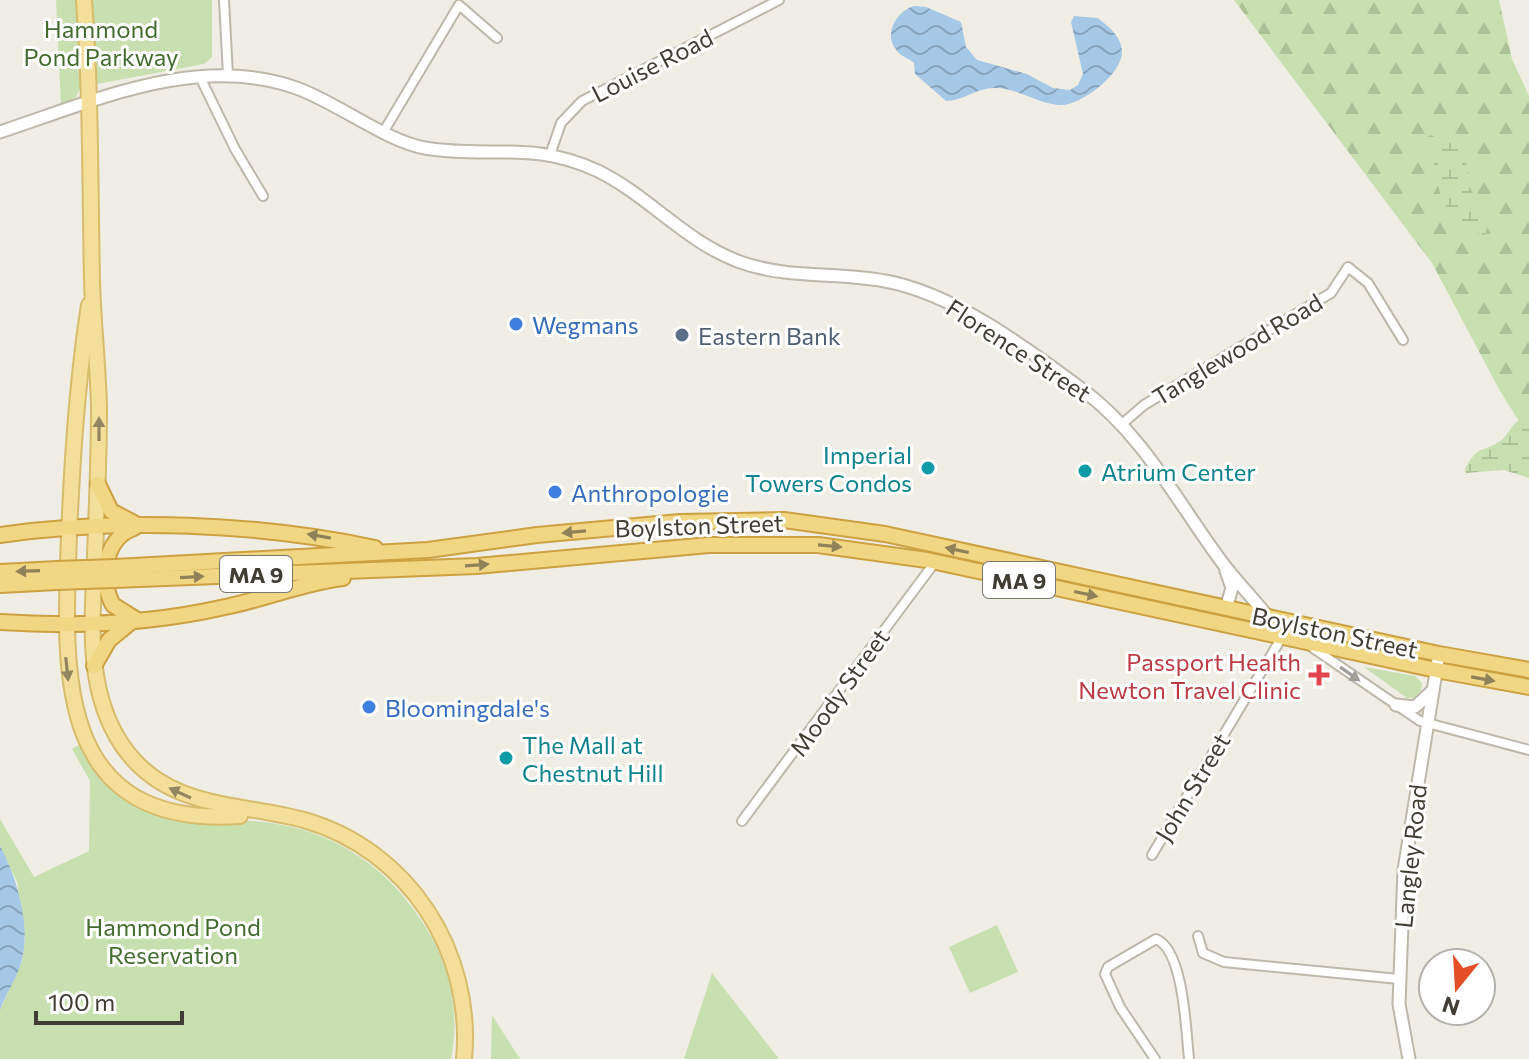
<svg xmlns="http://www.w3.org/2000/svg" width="1529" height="1059" font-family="Commissioner,sans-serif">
<defs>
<pattern id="forest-firs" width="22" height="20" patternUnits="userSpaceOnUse" patternTransform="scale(2)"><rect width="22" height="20" fill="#c8e0b0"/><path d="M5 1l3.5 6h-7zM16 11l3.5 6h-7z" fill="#adc198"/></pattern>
<pattern id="wetland-marsh" width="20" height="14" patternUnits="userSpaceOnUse" patternTransform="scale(2)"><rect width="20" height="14" fill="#c8e0b0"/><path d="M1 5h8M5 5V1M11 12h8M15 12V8" fill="none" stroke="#adc198"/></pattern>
<pattern id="water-waves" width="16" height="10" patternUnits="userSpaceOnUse" patternTransform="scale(2)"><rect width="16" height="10" fill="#a5c8e7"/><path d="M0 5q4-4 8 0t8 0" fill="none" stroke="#88a4bc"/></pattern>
</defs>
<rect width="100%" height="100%" fill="#f0ede4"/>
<path fill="url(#forest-firs)" d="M1234,0H1499L1512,59L1529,96V437L1500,391L1432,263Z"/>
<g fill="url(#wetland-marsh)">
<path d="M1430,135L1465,149L1469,186L1489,220L1485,235C1449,229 1438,195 1434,164C1433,155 1427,148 1425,140Z"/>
<path d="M1521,419L1529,420V478L1504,470L1466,473L1465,469C1477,446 1480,453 1499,442C1509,436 1510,424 1521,419Z"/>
</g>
<g fill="#c8e0b0">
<path d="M56,0H212V57L204,64L81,87L76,97L61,105Z"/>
<path d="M1364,667L1415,676L1422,683L1421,691L1414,698H1407Z"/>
<path d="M79,745C104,787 140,815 189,821C214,823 238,819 262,822C335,829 391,869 428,931C451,969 460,1015 451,1059H0V1010L22,961L25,940L17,882L0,846V819L34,877L89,851L90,781L72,749Z"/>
<path d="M997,925L1018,972L970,993L949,947Z"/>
<path d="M712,973L779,1059H684Z"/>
<path d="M492,1015L520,1059H491Z"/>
</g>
<g fill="url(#water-waves)">
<path d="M914,6L926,7L961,22L966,47L977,60L1027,74L1053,88L1070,90L1078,85L1083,74L1071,22L1074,16L1098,18C1109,27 1122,37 1122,52C1122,74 1081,106 1060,105C1037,104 1016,87 994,88C977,88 962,101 946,101L915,74L914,63C909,58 902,57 898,52C882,36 896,11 914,6Z"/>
<path d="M0,846C17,877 32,929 21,963C16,980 6,993 0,1010Z"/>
</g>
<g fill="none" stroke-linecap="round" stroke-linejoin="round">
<g stroke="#bdb8aa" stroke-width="12">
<g id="minor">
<path d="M224,0L228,75"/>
<path d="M200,77L235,149L263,196"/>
<path d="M384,131L459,5L497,38"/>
<path d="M550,155L561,123L582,101L779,0"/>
<path d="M1122,424L1144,405L1331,293L1348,267L1368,283L1403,340"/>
<path d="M1313,648L1420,721L1529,750"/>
<path d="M742,821L935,562"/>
<path d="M1152,855L1282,637"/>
<path d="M1198,936L1203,953L1224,962L1399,979"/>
<path d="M1155,1059L1120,1007L1105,974L1108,967L1156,939C1184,950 1186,1032 1189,1059"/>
</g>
</g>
<g stroke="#bdb8aa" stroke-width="15">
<g id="tertiary">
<path d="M0,132C94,101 200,52 299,89C339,104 386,141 425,148C489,159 532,140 598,171C649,196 685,242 740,262C787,279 836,272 885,281C953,293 1028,349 1083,390C1144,436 1176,500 1221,561C1235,580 1253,598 1268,617"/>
<path d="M1226,608L1232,588L1226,571"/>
<path d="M1396,705L1415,707L1431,692"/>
<path d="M1409,1059L1399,1004L1404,870L1439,654"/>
</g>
</g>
<g stroke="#d6bc6b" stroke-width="18">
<g id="primary">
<path d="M84,0C91,93 90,186 92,280C93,322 98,365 99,407C99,456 97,505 95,554C93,619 84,688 122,745C166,810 238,802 304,820C409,850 474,952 464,1059"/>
<path d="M89,305C77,381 72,460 69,536C64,670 53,828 240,816"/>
</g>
</g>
<g stroke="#cca141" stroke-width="18">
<g id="trunk">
<path d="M98,484L111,511L134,523"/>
<path d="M134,528C104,538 99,580 113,605L137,620"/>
<path d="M0,535C119,518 258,523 375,548"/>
<path d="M115,567L428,550L537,535L680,522L784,520L885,534L1439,654L1529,670"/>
<path d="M0,572L57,569"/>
<path d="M114,580L477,566L709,545H818L927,560L1436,670L1529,687"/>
<path d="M0,585L57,582"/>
<path d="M0,622C76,627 151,624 225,607C265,599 302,583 343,578"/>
<path d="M94,666L109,640L131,622"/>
</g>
</g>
<use href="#minor" stroke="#fff" stroke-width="8"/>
<use href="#tertiary" stroke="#fff" stroke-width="11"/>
<use href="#primary" stroke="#f3df99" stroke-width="14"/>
<use href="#trunk" stroke="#f1d684" stroke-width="14"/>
<g stroke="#cca141" stroke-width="18" stroke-linecap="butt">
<g id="trunk-bridge">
<path d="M57,569L115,567"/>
<path d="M57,582L114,580"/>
</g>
</g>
<use href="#trunk-bridge" stroke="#f1d684" stroke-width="14"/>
</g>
<defs><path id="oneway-solid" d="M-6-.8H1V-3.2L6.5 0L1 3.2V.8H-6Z" transform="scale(2)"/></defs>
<g fill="#918661">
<use href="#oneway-solid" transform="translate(99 429) rotate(-90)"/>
<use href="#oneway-solid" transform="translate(67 669) rotate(84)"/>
<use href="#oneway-solid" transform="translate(180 793) rotate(-155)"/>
</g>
<g fill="#908258">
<use href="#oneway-solid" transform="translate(574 532) rotate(175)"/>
<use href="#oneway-solid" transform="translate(319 536) rotate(-170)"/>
<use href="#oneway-solid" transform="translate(830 546) rotate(5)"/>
<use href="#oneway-solid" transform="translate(957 550) rotate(-168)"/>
<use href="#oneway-solid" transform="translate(477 565) rotate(-4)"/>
<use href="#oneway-solid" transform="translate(28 571) rotate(178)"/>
<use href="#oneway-solid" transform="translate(192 577) rotate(-3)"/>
<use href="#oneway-solid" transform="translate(1086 594) rotate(12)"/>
<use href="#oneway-solid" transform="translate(1483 679) rotate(10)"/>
</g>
<use fill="#a09e9a" href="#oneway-solid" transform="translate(1350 674) rotate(35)"/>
<g fill="#3f7fe0" stroke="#fff" stroke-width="3">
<circle cx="516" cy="324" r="8"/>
<circle cx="555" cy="492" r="8"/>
<circle cx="369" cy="707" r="8"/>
</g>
<circle fill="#5c6f8a" stroke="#fff" stroke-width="3" cx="682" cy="335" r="8"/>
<g fill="#0f9aa8" stroke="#fff" stroke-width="3">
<circle cx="928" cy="468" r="8"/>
<circle cx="1085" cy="471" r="8"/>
<circle cx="506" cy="758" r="8"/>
</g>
<path fill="#e0444e" stroke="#fff" stroke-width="3" d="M1315 663h8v8h8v8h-8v8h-8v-8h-8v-8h8z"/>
<g text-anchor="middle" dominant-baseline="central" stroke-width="6" stroke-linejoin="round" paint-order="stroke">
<g fill="#fff" stroke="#7a7771" stroke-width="2">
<rect x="220" y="556" width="72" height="36" rx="6"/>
<rect x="983" y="562" width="72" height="36" rx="6"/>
</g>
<g font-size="22" font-weight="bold" fill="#413d34">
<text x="256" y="574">MA 9</text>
<text x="1019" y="580">MA 9</text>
</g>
<g font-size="24" fill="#426c2e" stroke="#fff">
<text x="101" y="28">Hammond<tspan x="101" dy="28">Pond Parkway</tspan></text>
<text x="173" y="926">Hammond Pond<tspan x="173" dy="28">Reservation</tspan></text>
</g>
<g font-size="24" fill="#413d34" stroke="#fff">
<text transform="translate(652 65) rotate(-27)">Louise Road</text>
<text transform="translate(1237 349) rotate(-31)">Tanglewood Road</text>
<text transform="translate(1019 350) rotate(33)">Florence Street</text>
<text transform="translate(699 525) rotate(-2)">Boylston Street</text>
<text transform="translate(1335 632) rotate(12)">Boylston Street</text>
<text transform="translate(839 692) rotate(-54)">Moody Street</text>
<text transform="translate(1192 787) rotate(-59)">John Street</text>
<text transform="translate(1410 856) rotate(-84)">Langley Road</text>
</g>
<g font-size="24" fill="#366cbe" stroke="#fff" text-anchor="start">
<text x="532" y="324">Wegmans</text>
<text x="571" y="492">Anthropologie</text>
<text x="385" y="707">Bloomingdale's</text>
</g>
<g font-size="24" fill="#4e5e75" stroke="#fff" text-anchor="start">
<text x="698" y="335">Eastern Bank</text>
</g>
<g font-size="24" fill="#0d838f" stroke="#fff" text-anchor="start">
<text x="912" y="454" text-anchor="end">Imperial<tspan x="912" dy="28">Towers Condos</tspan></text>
<text x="1101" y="471">Atrium Center</text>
<text x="522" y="744">The Mall at<tspan x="522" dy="28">Chestnut Hill</tspan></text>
</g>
<g font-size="24" fill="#be3a42" stroke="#fff" text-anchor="end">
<text x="1301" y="661">Passport Health<tspan x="1301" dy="28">Newton Travel Clinic</tspan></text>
</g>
</g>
<g transform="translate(1457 987) rotate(198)"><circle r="38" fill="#ffffff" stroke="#b3b1ae" stroke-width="2"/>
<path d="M0-6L14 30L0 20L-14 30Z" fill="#e44f27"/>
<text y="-12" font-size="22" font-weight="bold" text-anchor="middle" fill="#413d34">N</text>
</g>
<path d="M36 1011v12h146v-12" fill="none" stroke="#413d34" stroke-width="4"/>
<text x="48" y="1011" font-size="24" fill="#413d34" stroke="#ffffff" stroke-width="6" paint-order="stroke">100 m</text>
</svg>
